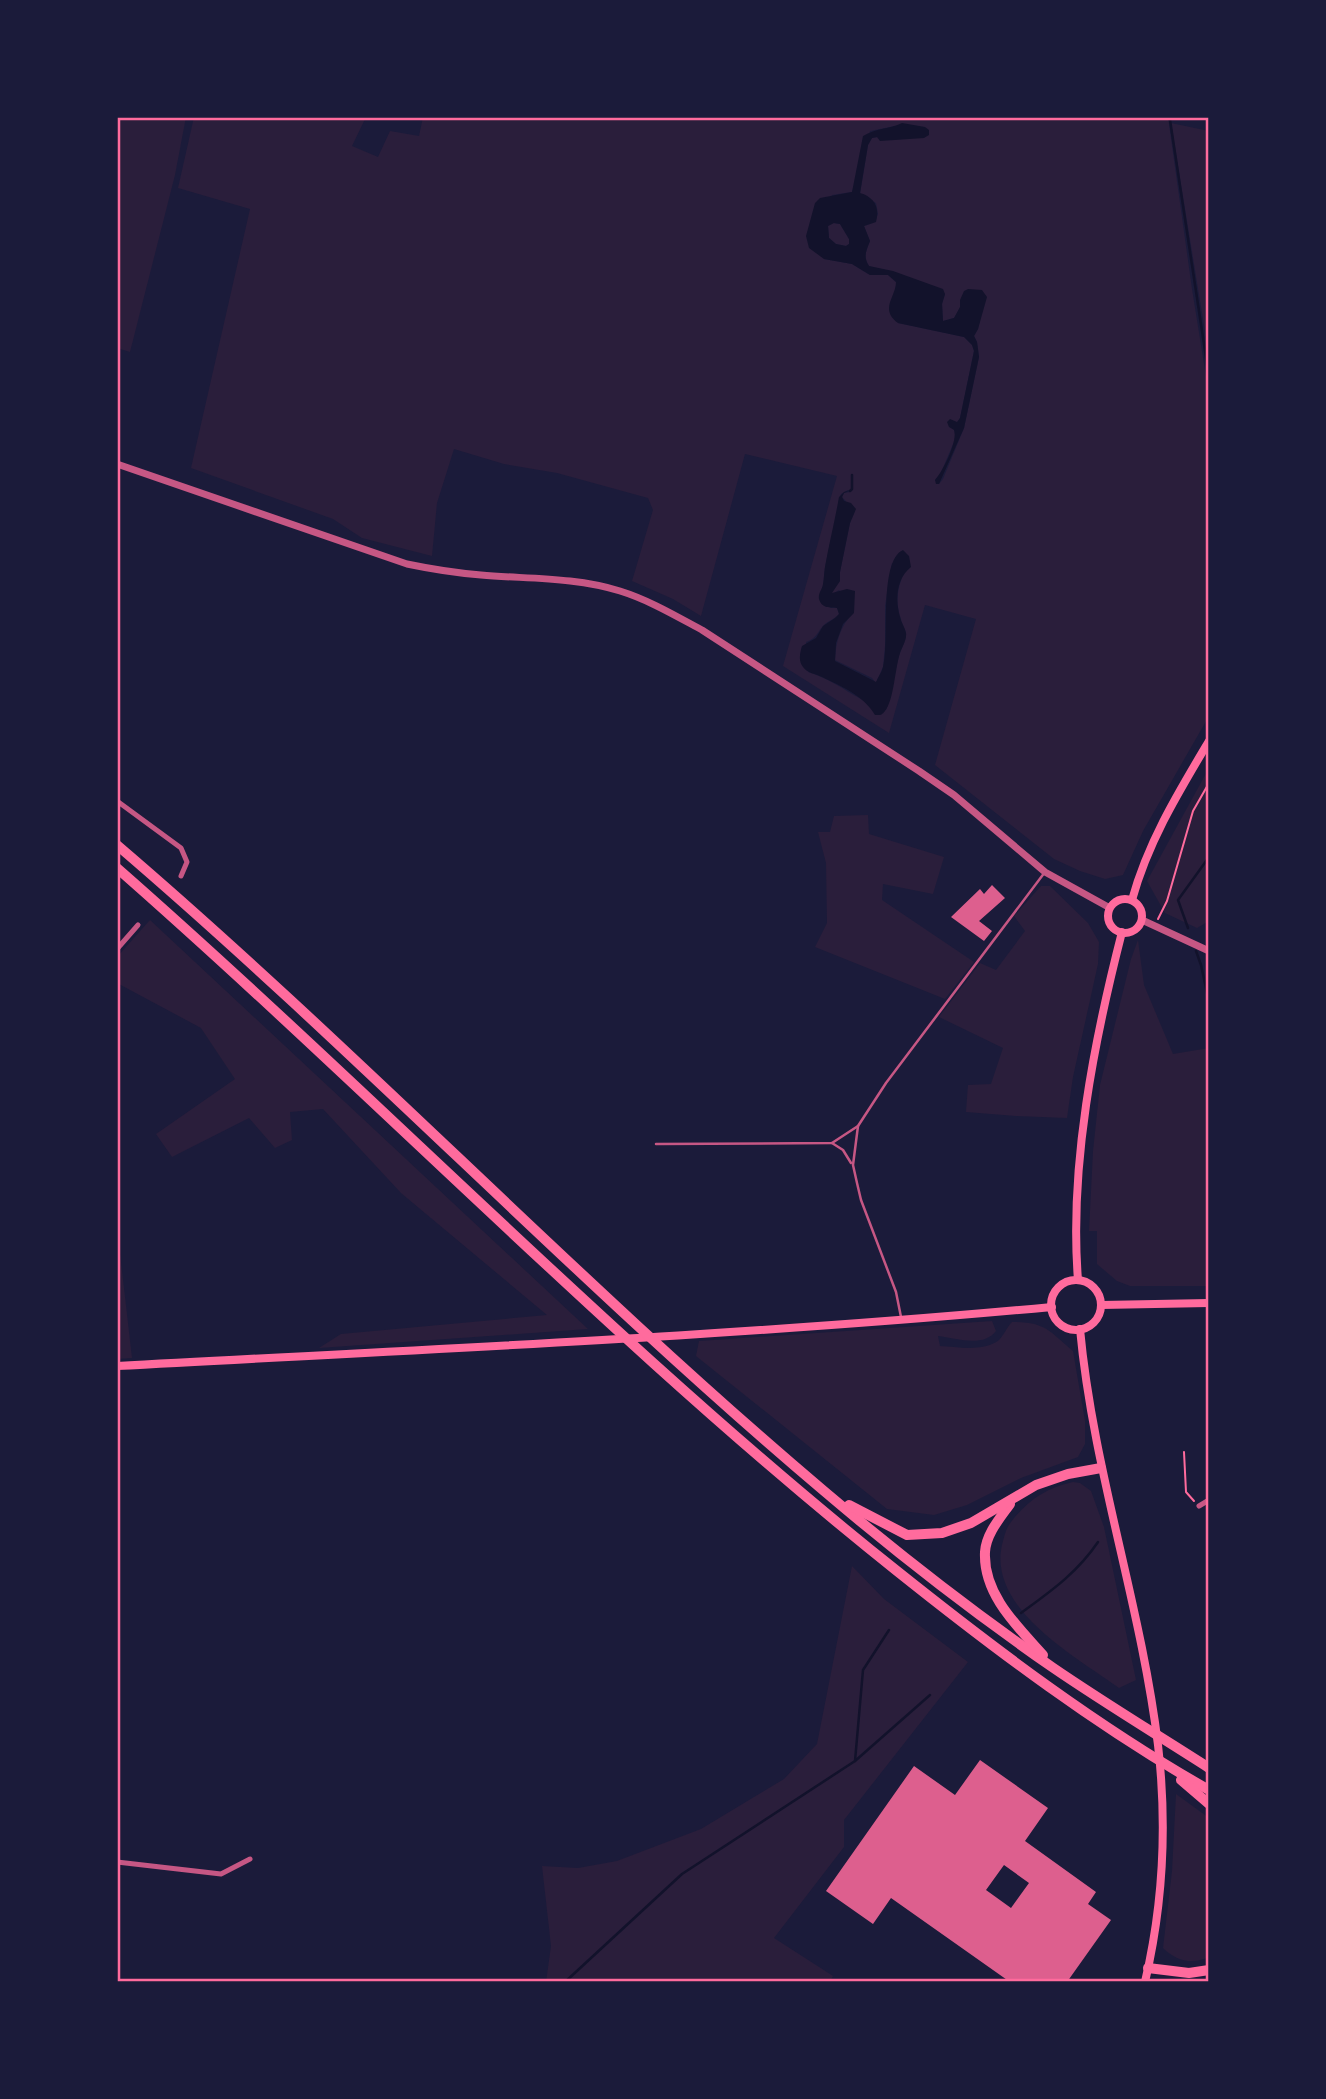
<svg xmlns="http://www.w3.org/2000/svg" width="1326" height="2099" font-family="'Archivo Narrow',sans-serif">
<rect width="100%" height="100%" fill="#1b1b3a"/>
<g fill="#2a1e3b" fill-rule="evenodd">
<path d="M117,117H186L175,175L130,352L117,348Z"/>
<path d="M194,117H366L352,146L378,157L390,131L419,136L423,117H790L800,120L1168,117L1192,289L1209,395V716L1143,831L1123,875L1105,879L1080,871L1054,859L935,765L976,619L925,605L889,733L783,666L837,476L745,454L701,616L673,599L632,581L653,510L648,498L557,473L504,464L454,449L437,503L432,556L362,538L333,519L191,468L250,209L178,188ZM895,126L878,137L872,138L868,145L860,194L876,203L878,214L875,222L864,226L870,241C866,251 863,257 869,266L945,294L942,304L943,321L954,318L961,307L980,319L978,329L974,336L977,342L979,357L964,428L943,479L939,484L935,480L940,475L956,437L954,430L960,418L974,351L972,345L964,337L898,323L896,282L888,275H870L852,264L824,259L832,195L852,192L870,131ZM848,490L850,492L844,493L842,497L855,511L850,523L840,572V581L831,593L833,594L839,590L853,613C840,627 836,641 835,660L872,678L876,683L883,667L885,646V606L892,563L905,571C897,587 895,603 901,619C902,625 906,629 906,635C905,643 901,649 899,656C894,674 892,692 886,710C858,702 838,681 808,672L806,642C817,638 817,632 824,625C829,620 834,620 839,614L837,608H830L823,588L825,567L838,509V503L841,494Z"/>
<path d="M1171,123L1209,131V356Z"/>
<path d="M833,223L840,224L849,239V244L846,246L836,244L829,238L828,226Z"/>
<path d="M1209,768V921L1197,928L1165,913L1147,881Z"/>
<path d="M868,815L869,834L944,857L933,894L883,884L882,900L974,962L945,999L815,947L827,923L826,863L818,832H830L834,816Z"/>
<path d="M1041,886H1050L1088,923L1099,942L1098,964L1073,1077L1067,1118L1016,1116L966,1112L968,1085L991,1084L1003,1048L939,1017L980,963L996,970L1025,931L1014,916Z"/>
<path d="M150,920L588,1329L319,1348L341,1334L547,1315L401,1193L323,1109L290,1112L292,1140L275,1148L249,1118L172,1157L156,1134L235,1079L201,1028L117,983V957Z"/>
<path d="M1138,940L1144,985L1173,1054L1209,1048V1286H1130L1117,1281L1097,1264V1231H1089L1093,1151L1100,1085L1131,959Z"/>
<path d="M117,1227L132,1358L117,1359Z"/>
<path d="M992,1321L996,1331C983,1348 956,1338 938,1336L940,1346C958,1347 984,1352 999,1340C1004,1335 1007,1327 1012,1322C1046,1322 1049,1331 1073,1351L1085,1421V1444L1078,1457L1021,1478L967,1505L934,1515L887,1509L696,1356L699,1341Z"/>
<path d="M1073,1482L1080,1483L1091,1491L1104,1527L1136,1680L1119,1688C1075,1656 984,1607 1003,1541C1005,1534 1006,1528 1011,1522C1028,1500 1046,1488 1073,1482Z"/>
<path d="M852,1566L884,1599L968,1662L844,1820V1847L774,1938L833,1976L830,1982H546L551,1946L542,1866L578,1868L617,1861L701,1829L784,1779L817,1744Z"/>
<path d="M1176,1794L1209,1818V1957C1192,1965 1176,1961 1163,1948L1172,1871Z"/>
</g>
<g fill="#12122b" fill-rule="evenodd">
<path d="M902,123L925,127L929,130V135L924,138L880,141L877,137L872,138L868,145L860,193C874,197 880,207 876,222L864,226L870,241C866,251 863,257 869,266L893,271L943,289L945,294L942,304L943,321L954,318L960,307V300L964,291L968,289L982,290L987,297L978,329L974,336L977,342L979,357L964,428L939,484H936L935,480C943,471 958,441 954,430L949,427L947,422L950,419L957,422L960,418L974,351L972,345L964,337L898,323C879,309 896,297 896,282L888,275H870L852,264L824,259L809,248L806,236L815,203L820,198L852,192L863,136C876,128 890,129 902,123ZM834,223L840,224L849,239V244L846,246L836,244L829,238L828,226Z"/>
<path d="M851,490L844,493L842,497L844,501L851,503L856,509L850,523L840,572V581L832,593L847,589L855,591L854,613L843,624L836,643L835,661L876,682C878,677 882,672 883,667C890,644 878,561 903,550L909,556L911,567C896,579 895,600 900,617C901,622 905,628 906,633C907,640 902,647 900,653C895,668 894,700 885,711C881,716 880,715 875,715C864,696 841,686 822,677C816,674 807,673 803,667C798,661 800,653 802,646L816,638L823,626L835,618L839,614L837,608C830,607 822,609 819,599C818,593 822,590 823,584C824,579 824,573 825,567C829,544 835,520 839,497L844,492Z"/>
</g>
<g fill="none" stroke-linecap="round" stroke-linejoin="round">
<g stroke="#12122b" stroke-width="2.5">
<path d="M1170,120L1209,377"/>
<path d="M850,491L852,489V475"/>
<path d="M1188,928L1178,900L1209,857"/>
<path d="M1196,951L1201,965L1209,1002"/>
<path d="M1021,1613C1051,1591 1077,1573 1098,1542"/>
<path d="M855,1761L930,1695"/>
<path d="M565,1982L682,1874L855,1761L863,1670L889,1630"/>
</g>
</g>
<g fill="#dd5f8e" fill-rule="evenodd">
<path d="M992,885L1005,898L979,921L992,931L984,941L951,917L980,889L984,894Z"/>
<path d="M980,1760L1048,1808L1025,1841L1096,1892L1088,1904L1111,1920L1067,1982H1010L891,1898L873,1924L826,1891L914,1766L955,1795ZM1004,1865L1029,1883L1011,1908L986,1890Z"/>
</g>
<g fill="none" stroke-linecap="round" stroke-linejoin="round">
<g stroke="#ff6b9d" stroke-width="2">
<path d="M1158,919L1167,901L1193,811L1209,783"/>
<path d="M1184,1452L1186,1492L1194,1501"/>
</g>
<g stroke="#c65784" stroke-width="2.5">
<path d="M832,1143L843,1150L851,1163"/>
<path d="M656,1144L832,1143L858,1126"/>
<path d="M901,1317L896,1292L861,1200L857,1183L853,1165L858,1126L886,1083L1045,872"/>
</g>
<g stroke="#c65784" stroke-width="5">
<path d="M117,801L181,848L187,862L181,876"/>
<path d="M117,949L138,925"/>
<path d="M1199,1506L1209,1500"/>
<path d="M117,1862L221,1874L250,1859"/>
</g>
<g stroke="#c65784" stroke-width="7">
<path d="M117,464L407,564C431,569 456,573 481,575C528,579 575,577 620,591C649,600 676,616 702,630L919,771L954,795L1045,872L1110,908"/>
<path d="M1142,920L1209,951"/>
</g>
<g stroke="#ff6b9d" stroke-width="8">
<circle cx="1125" cy="916" r="17"/>
<path d="M1132,900C1148,842 1178,793 1209,741"/>
<path d="M1078,1280C1069,1167 1094,1041 1122,932"/>
<circle cx="1076" cy="1305" r="25"/>
<path d="M1101,1305L1209,1303"/>
<path d="M1080,1329C1093,1470 1141,1605 1158,1745C1167,1823 1163,1905 1145,1982"/>
<path d="M117,1366C429,1349 741,1336 1052,1307"/>
</g>
<g stroke="#ff6b9d" stroke-width="10">
<path d="M117,845C360,1053 580,1285 824,1491C897,1553 973,1612 1052,1667C1103,1702 1156,1734 1209,1768"/>
<path d="M117,868C380,1099 623,1353 897,1571C996,1650 1098,1727 1209,1790"/>
<path d="M1010,1504C1000,1518 986,1534 985,1552C983,1594 1017,1626 1043,1655"/>
<path d="M849,1505L907,1535L942,1533L971,1523L1036,1485L1068,1474L1101,1468"/>
<path d="M1181,1780L1209,1804"/>
<path d="M1148,1968L1189,1973L1209,1970"/>
</g>
</g>
<rect width="1326" height="2099" fill="none" stroke="#1b1b3a" stroke-width="238"/>
<rect x="119" y="119" width="1088" height="1861" fill="none" stroke="#ff6b9d" stroke-width="2.5"/>
</svg>
